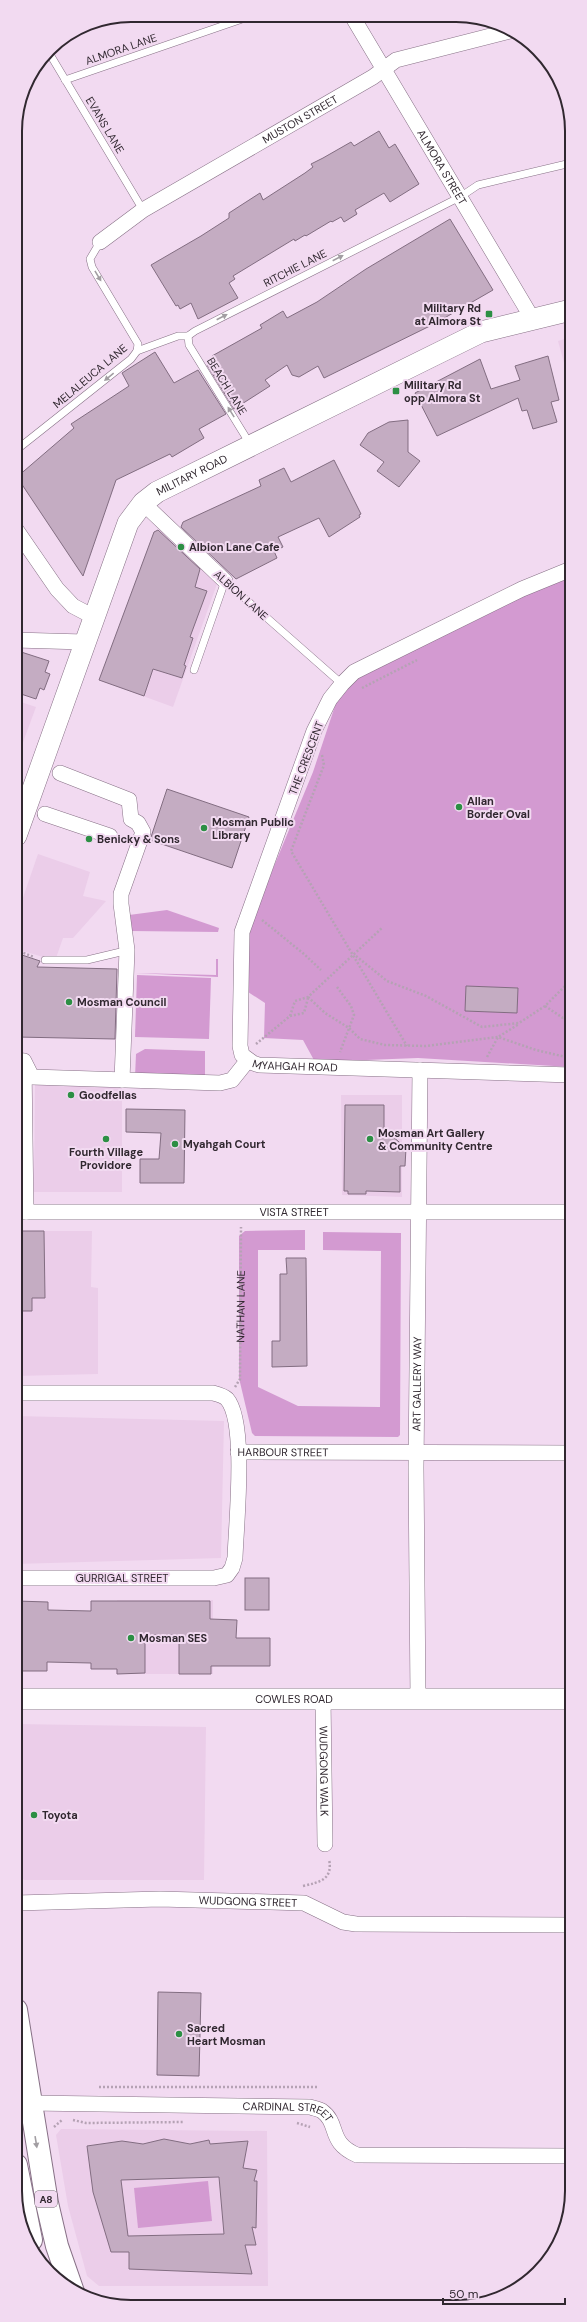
<svg xmlns="http://www.w3.org/2000/svg" width="587" height="2322" font-family="'DM Sans',sans-serif">
<rect width="100%" height="100%" fill="#f2daf1"/>
<g fill="#ebcde9">
<path d="M571,337V388L558,341Z"/>
<path d="M161,529L218,581L173,707L99,680L154,532Z"/>
<path d="M15,700L36,707L15,764Z"/>
<path d="M38,854L90,872L83,896L106,901L73,938H63L56,958L50,959L16,949V918Z"/>
<path d="M16,1085H17L16,1196Z"/>
<path d="M35,1085H122V1192H34Z"/>
<path d="M341,1095H402V1197L342,1195Z"/>
<path d="M16,1231H92L91,1287L98,1288V1374L16,1376Z"/>
<path d="M16,1416L224,1421L221,1558L16,1564Z"/>
<path d="M117,1600H213V1674H116Z"/>
<path d="M16,1724L206,1727L204,1880H24L16,1872Z"/>
<path d="M61,2129L267,2131L268,2286H99L87,2276L68,2206L56,2135Z"/>
</g>
<g fill="#d39ad1">
<path d="M571,569V1067L418,1058L315,1062L303,1040L264,1038L265,1003L245,990L247,939L255,912L313,772L346,673Z"/>
<path d="M167,910L219,928L218,932L131,931L129,915Z"/>
<path d="M216,959H218V977L135,973L216,975Z"/>
<path d="M137,975L211,978L209,1039L135,1037Z"/>
<path d="M145,1049L205,1051V1079L135,1077L136,1054Z"/>
<path d="M305,1230V1250H258V1387L298,1406L380,1407L381,1251L323,1250V1232L401,1233L400,1435L398,1437L255,1436L252,1433L239,1378V1236L245,1231Z"/>
<path d="M208,2181L212,2221L138,2228L134,2188Z"/>
</g>
<g fill="#c4acc2" stroke="#826d81" fill-rule="evenodd">
<path d="M379,131L389,148L395,144L419,184L390,202L384,193L355,210L357,214L344,222L341,217L332,222L331,221L306,236L305,235L295,241L294,239L233,276L235,279L229,283L238,298L198,319L191,303L180,309L178,305L176,306L151,265L201,236L229,218V213L260,193L263,200L305,173L313,167L311,164L323,158L351,142L354,146Z"/>
<path d="M450,219L493,290L434,324L324,378L318,366L299,377L292,375L287,365L265,380L270,386L234,409L207,365L215,361L212,356L262,328L260,325L283,311L287,318L317,302L366,269Z"/>
<path d="M155,352L174,383L198,370L226,414L199,429L204,438L172,457L170,454L116,480L83,576L17,477L74,428L71,424L129,386L122,373Z"/>
<path d="M548,356L559,400L551,402L557,422L533,429L527,410L522,411L518,398L437,436L415,393L480,359L491,389L520,380L515,366Z"/>
<path d="M408,420V452L420,461L399,487L377,471L384,462L360,445L368,433L389,422Z"/>
<path d="M334,460L361,514L359,515L360,517L329,537L319,518L278,537L283,547L274,551L277,558L236,579L181,527L183,522L261,486L259,480L284,468L291,482Z"/>
<path d="M158,530L200,569L195,587L207,591L190,637L193,638L184,665L186,666L182,678L153,669L144,696L99,680L154,532Z"/>
<path d="M15,650L49,661L45,672L50,674L44,690L40,688L36,699L15,692Z"/>
<path d="M167,789L249,817L232,868L150,840Z"/>
<path d="M16,953L40,961L37,967L117,969L115,1039L16,1037Z"/>
<path d="M466,986L518,988L517,1013L465,1011Z"/>
<path d="M345,1105H384V1129L406,1148L405,1166H400V1192L366,1191V1194H348V1191H344Z"/>
<path d="M126,1109L185,1110L184,1183H140V1159H159L161,1133L126,1132Z"/>
<path d="M16,1231H44L45,1298H32V1311H16Z"/>
<path d="M286,1258H306L307,1366L272,1367V1341H280V1274H287Z"/>
<rect x="245" y="1578" width="24" height="32"/>
<path d="M16,1601L48,1602V1610L91,1611V1601H210V1619L237,1620L236,1638H270V1666H211V1674H179V1635H145V1673L117,1674V1669H91V1663L47,1662V1671H16Z"/>
<path d="M158,1992L201,1993L199,2076L157,2075Z"/>
<path d="M164,2139L190,2144L209,2140L210,2144L248,2141L243,2168L257,2170L254,2181H257L256,2228L252,2227L256,2245H245L252,2274L129,2269V2252H111L93,2192L87,2146L122,2141L143,2144ZM219,2177L224,2234L128,2236L121,2180Z"/>
</g>
<g fill="none" stroke-linecap="round" stroke-linejoin="round">
<g stroke="#877186" stroke-width="8">
<g id="lane">
<path d="M48,51L143,210"/>
<path d="M65,80L251,16"/>
<path d="M188,336L189,345L250,444"/>
<path d="M137,351L178,336H188L195,331L460,197L478,185L571,163"/>
<path d="M15,451L131,359L137,351L138,344L92,267L90,259L100,242"/>
<path d="M194,670L225,581L342,684"/>
<path d="M45,960H87L129,950"/>
</g>
</g>
<g stroke="#877186" stroke-width="16">
<g id="street">
<path id="s2" d="M352,16L532,318"/>
<path id="s3" d="M100,242L143,210L373,77L396,60L514,30"/>
<path d="M143,503L225,581"/>
<path d="M15,528L57,589L73,606L94,617"/>
<path id="s4" d="M571,569L522,589L370,664L354,672L342,684L330,699L314,731L242,932L240,1046L242,1055L253,1063L259,1065L571,1075"/>
<path d="M15,640L84,642"/>
<path d="M60,773L129,800L131,819L138,823L143,832L121,894V904L127,950L122,1080"/>
<path d="M45,814L110,836"/>
<path d="M16,1060L24,1061L32,1077L220,1083L232,1080L248,1060"/>
<path d="M24,1064L26,1212"/>
<path id="s5" d="M16,1212H571"/>
<path d="M16,1393H213C217,1394 224,1396 227,1399C247,1422 236,1525 235,1558L232,1568L227,1575L214,1578H16"/>
<path id="s6" d="M238,1452L571,1453"/>
<path id="s7" d="M323,1698L325,1844"/>
<path id="s8" d="M418,1699L416,1468L420,1070"/>
<path id="s9" d="M16,1903L160,1899L304,1903L343,1922L356,1924L572,1925"/>
<path id="s10" d="M30,2103L310,2107C313,2108 319,2109 322,2111C340,2124 327,2142 357,2155L572,2156"/>
</g>
</g>
<g stroke="#877186" stroke-width="22">
<g id="secondary">
<path id="s11" d="M16,836L128,523L143,503L157,492L481,332L571,310"/>
<path id="s12" d="M16,1699H572"/>
</g>
</g>
<g stroke="#877186" stroke-width="24">
<g id="highway">
<path d="M16,2010L47,2203L57,2246L73,2292"/>
<path d="M16,2165L31,2240"/>
</g>
</g>
<g stroke="#b5a2b4" stroke-width="2.5" stroke-dasharray="2 2" stroke-linecap="butt">
<path d="M362,688L417,660"/>
<path d="M322,755L324,765L291,851L407,1046"/>
<path d="M262,920L304,954L321,970"/>
<path d="M16,950L34,957"/>
<path d="M356,956L387,981L426,996L482,1027L519,1023L545,1006L571,980"/>
<path d="M337,987L351,1006L354,1015L340,1052"/>
<path d="M308,997L325,1013L349,1028L360,1039L385,1045L426,1046L498,1037L536,1050L570,1058"/>
<path d="M545,1006L563,1018L571,1017"/>
<path d="M290,1016L304,1013L308,998"/>
<path d="M256,1044L290,1016L295,1001L308,997L383,927"/>
<path d="M487,1057L498,1037L519,1024"/>
<path id="s1" d="M235,1387L240,1379L241,1227"/>
<path d="M303,1886C321,1882 333,1879 329,1859"/>
<path d="M99,2087H317"/>
<path d="M73,2120L86,2123L184,2122"/>
<path d="M297,2123L310,2127"/>
<path d="M54,2127L62,2120"/>
</g>
<use href="#lane" stroke="#fff" stroke-width="7"/>
<use href="#street" stroke="#fff" stroke-width="15"/>
<use href="#secondary" stroke="#fff" stroke-width="21"/>
<use href="#highway" stroke="#fff" stroke-width="22"/>
</g>
<defs><path id="oneway-solid" d="M-6-.8H1V-3.2L6.5 0L1 3.2V.8H-6Z"/></defs>
<g fill="#a29ea2">
<use href="#oneway-solid" transform="translate(338 258) rotate(-27)"/>
<use href="#oneway-solid" transform="translate(98 276) rotate(59)"/>
<use href="#oneway-solid" transform="translate(222 317) rotate(-27)"/>
<use href="#oneway-solid" transform="translate(109 377) rotate(141)"/>
<use href="#oneway-solid" transform="translate(231 412) rotate(-122)"/>
<use href="#oneway-solid" transform="translate(36 2142) rotate(81)"/>
</g>
<g fill="#2c8f44" stroke="#f2daf1" stroke-width="1.5">
<rect x="485" y="310" width="8" height="8" rx="2"/>
<rect x="392" y="387" width="8" height="8" rx="2"/>
<circle cx="181" cy="547" r="4"/>
<circle cx="459" cy="807" r="4"/>
<circle cx="204" cy="828" r="4"/>
<circle cx="89" cy="839" r="4"/>
<circle cx="69" cy="1002" r="4"/>
<circle cx="71" cy="1095" r="4"/>
<circle cx="106" cy="1139" r="4"/>
<circle cx="370" cy="1139" r="4"/>
<circle cx="175" cy="1144" r="4"/>
<circle cx="131" cy="1638" r="4"/>
<circle cx="34" cy="1815" r="4"/>
<circle cx="179" cy="2034" r="4"/>
</g>
<g text-anchor="middle" dominant-baseline="central" stroke-width="4" stroke-linejoin="round" paint-order="stroke">
<rect fill="#f2daf1" stroke="#6b5d6a" stroke-width="1" x="35" y="2191" width="22" height="16" rx="3"/>
<g font-size="10" font-weight="bold" fill="#312830">
<text x="46" y="2199">A8</text>
</g>
<g font-size="11" fill="#312830" stroke="#f2daf1">
<text transform="translate(121 49) rotate(-19)">ALMORA LANE</text>
<text stroke="none"><textPath href="#s3" startOffset="235">MUSTON STREET</textPath></text>
<text transform="translate(105 125) rotate(59)">EVANS LANE</text>
<text stroke="none"><textPath href="#s2" startOffset="176">ALMORA STREET</textPath></text>
<text transform="translate(295 268) rotate(-27)">RITCHIE LANE</text>
<text transform="translate(90 376) rotate(-40)">MELALEUCA LANE</text>
<text transform="translate(227 386) rotate(58)">BEACH LANE</text>
<text stroke="none"><textPath href="#s11" startOffset="414">MILITARY ROAD</textPath></text>
<text transform="translate(241 595) rotate(42)">ALBION LANE</text>
<text transform="translate(306 758) rotate(-69)">THE CRESCENT</text>
<text stroke="none"><textPath href="#s4" startOffset="705">MYAHGAH ROAD</textPath></text>
<text stroke="none"><textPath href="#s5" startOffset="278">VISTA STREET</textPath></text>
<text stroke="none"><textPath href="#s1" startOffset="82">NATHAN LANE</textPath></text>
<text stroke="none"><textPath href="#s8" startOffset="315">ART GALLERY WAY</textPath></text>
<text stroke="none"><textPath href="#s6" startOffset="45">HARBOUR STREET</textPath></text>
<text x="122" y="1578">GURRIGAL STREET</text>
<text stroke="none"><textPath href="#s12" startOffset="278">COWLES ROAD</textPath></text>
<text stroke="none"><textPath href="#s7" startOffset="73">WUDGONG WALK</textPath></text>
<text stroke="none"><textPath href="#s9" startOffset="232">WUDGONG STREET</textPath></text>
<text stroke="none"><textPath href="#s10" startOffset="259">CARDINAL STREET</textPath></text>
</g>
<g font-size="11" font-weight="bold" fill="#312830" stroke="#f2daf1" text-anchor="start">
<text x="481" y="308" text-anchor="end">Military Rd<tspan x="481" dy="13">at Almora St</tspan></text>
<text x="404" y="385">Military Rd<tspan x="404" dy="13">opp Almora St</tspan></text>
<text x="189" y="547">Albion Lane Cafe</text>
<text x="467" y="801">Allan<tspan x="467" dy="13">Border Oval</tspan></text>
<text x="212" y="822">Mosman Public<tspan x="212" dy="13">Library</tspan></text>
<text x="97" y="839">Benicky &amp; Sons</text>
<text x="77" y="1002">Mosman Council</text>
<text x="79" y="1095">Goodfellas</text>
<text x="378" y="1133">Mosman Art Gallery<tspan x="378" dy="13">&amp; Community Centre</tspan></text>
<text x="183" y="1144">Myahgah Court</text>
<text x="106" y="1152" text-anchor="middle">Fourth Village<tspan x="106" dy="13">Providore</tspan></text>
<text x="139" y="1638">Mosman SES</text>
<text x="42" y="1815">Toyota</text>
<text x="187" y="2028">Sacred<tspan x="187" dy="13">Heart Mosman</tspan></text>
</g>
</g>
<path d="M0 0H587V2322H0ZM131 22H456A109 109 0 0 1 565 131V2191A109 109 0 0 1 456 2300H131A109 109 0 0 1 22 2191V131A109 109 0 0 1 131 22Z" fill="#f2daf1" fill-rule="evenodd"/>
<path fill="none" stroke="#312830" stroke-width="2" d="M131 22H456A109 109 0 0 1 565 131V2191A109 109 0 0 1 456 2300H131A109 109 0 0 1 22 2191V131A109 109 0 0 1 131 22Z"/>
<path d="M443 2298v6h122v-6" fill="none" stroke="#312830" stroke-width="2"/>
<text x="449" y="2298" font-size="12" fill="#312830" stroke="#f2daf1" stroke-width="3" paint-order="stroke">50 m</text>
</svg>
